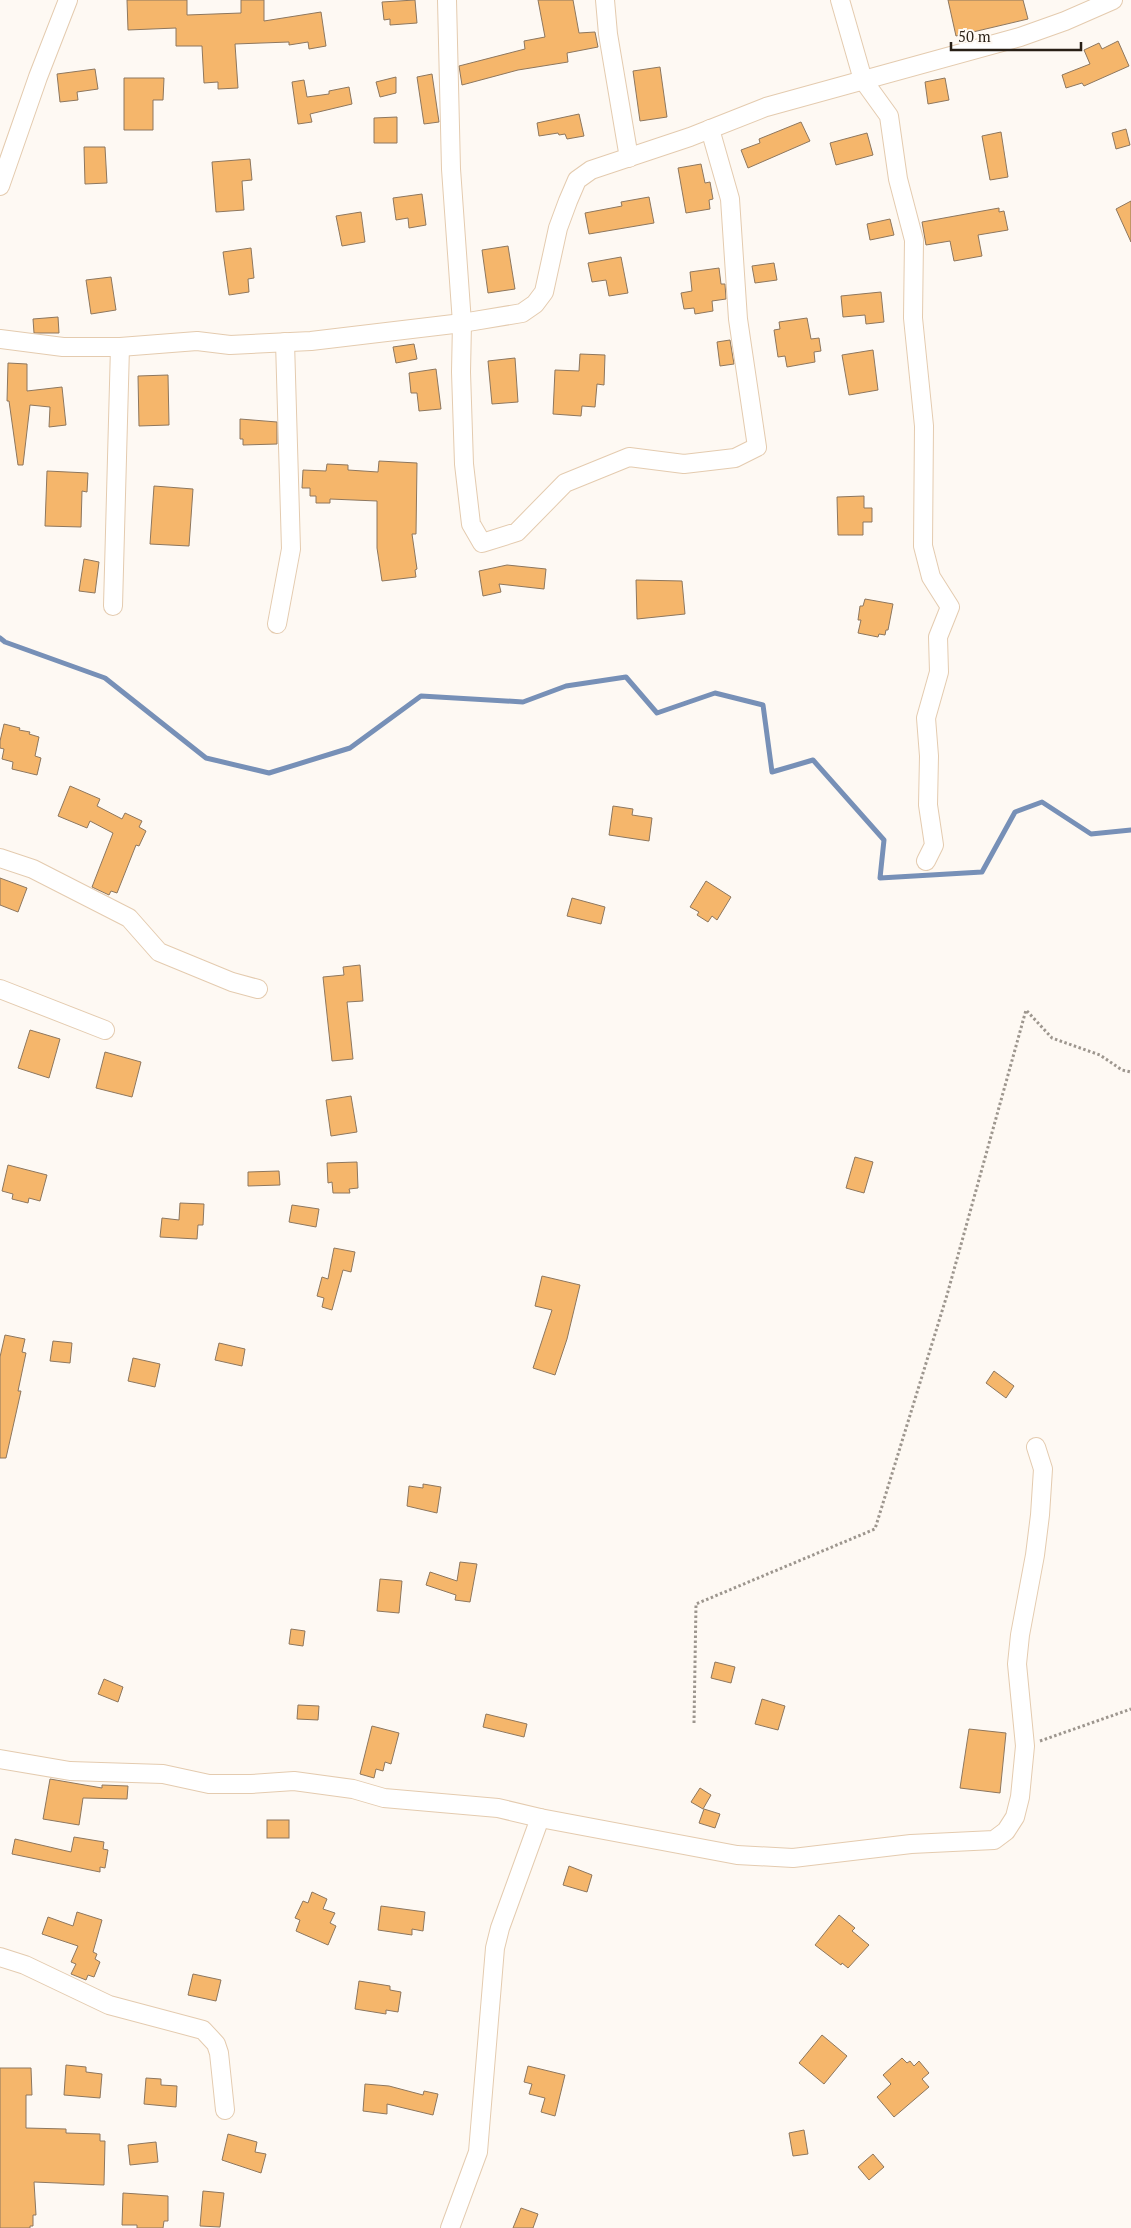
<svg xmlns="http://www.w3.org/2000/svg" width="1131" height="2228" font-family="'PT Serif',serif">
<rect width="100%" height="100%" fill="#fef9f3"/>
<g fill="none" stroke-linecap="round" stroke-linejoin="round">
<path stroke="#7790b7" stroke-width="5" d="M0,638L5,642L105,678L206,758L269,773L350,748L421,696L523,702L566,686L626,677L657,713L715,693L763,705L772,772L813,760L884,840L880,878L982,872L1015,812L1042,802L1091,834L1131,830"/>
</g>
<g fill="#f5b66b" stroke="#8e775e">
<path d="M127,0H187V15L241,13V0H264V21L321,12L326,46L309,49L308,42L289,45V42L235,44L238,88L218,89V82L204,83L202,46H176V28L128,30Z"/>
<path d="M415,0L417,23L390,25V19L384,20L382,2Z"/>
<path d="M538,0H573L579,33L595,32L598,47L567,53L568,62L518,70L462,85L459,66L525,49L524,41L545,37Z"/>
<path d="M948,0H1023L1028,19L956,36Z"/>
<path d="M1118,41L1129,66L1084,86L1082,83L1066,88L1062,75L1090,64L1084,50L1099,43L1102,49Z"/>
<path d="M660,67L667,117L640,121L633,71Z"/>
<path d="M95,69L98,89L77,92L78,100L60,102L57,74Z"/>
<path d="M432,74L439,122L424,124L417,77Z"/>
<path d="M396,77V93L380,97L376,82Z"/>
<path d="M124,78H164L163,100H153V130H124Z"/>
<path d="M945,78L949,100L928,104L925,82Z"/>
<path d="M304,80L307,97L329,94V91L349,87L352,104L310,114L312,122L298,124L292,82Z"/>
<path d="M579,114L584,136L567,139L565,134L559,135L558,133L539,136L537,123Z"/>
<path d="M397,117V143H374V118Z"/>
<path d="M801,122L810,141L748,168L741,150L760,143L759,139Z"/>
<path d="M1126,129L1130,145L1116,149L1112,133Z"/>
<path d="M1001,132L1008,177L990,180L982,136Z"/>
<path d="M867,133L873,155L836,165L830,143Z"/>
<path d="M84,147H105L107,183L85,184Z"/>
<path d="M250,159L252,180L242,181L244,210L216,212L212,162Z"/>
<path d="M701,164L705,183L710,182L713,199L709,200L710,209L686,213L678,168Z"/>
<path d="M422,194L426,225L409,228L408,218L396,220L393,198Z"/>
<path d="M649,197L654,223L589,234L585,213L622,206L621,202Z"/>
<path d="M1131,201V242L1116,209Z"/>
<path d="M999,208V212L1004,211L1008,230L978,235L982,256L954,261L950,241L926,245L922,222Z"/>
<path d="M361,212L365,242L342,246L336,216Z"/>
<path d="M890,219L894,235L870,240L867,224Z"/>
<path d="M508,246L515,289L488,293L482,250Z"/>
<path d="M251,248L254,278L248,279L249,292L229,295L223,252Z"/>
<path d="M621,257L628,293L609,296L606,280L592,282L588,263Z"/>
<path d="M774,263L777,280L755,283L752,266Z"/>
<path d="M719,268L721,284H725L726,299L712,301L713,311L695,314L694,308L684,309L681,293L692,291L690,272Z"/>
<path d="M111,277L116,310L91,314L86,280Z"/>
<path d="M881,292L884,322L866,324L865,315L843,317L841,296Z"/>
<path d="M58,317L59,333H34L33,319Z"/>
<path d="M807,318L811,339L819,338L821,351L814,352L815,362L787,367L785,356L778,357L774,330L780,329L779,322Z"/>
<path d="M730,340L734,364L720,366L717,342Z"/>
<path d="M414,344L417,359L396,363L393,347Z"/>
<path d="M873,350L878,390L849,395L842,355Z"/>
<path d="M580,354L605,355L604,385L597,384L595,407L582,406L581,416L553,414L555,370L579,371Z"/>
<path d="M515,358L518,402L492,404L488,361Z"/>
<path d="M8,363L27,364V391L62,387L66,425L49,427L50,407L30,405L23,465H18L9,401H7Z"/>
<path d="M436,369L441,409L419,411L417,393H411L409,373Z"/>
<path d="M168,375L169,425L139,426L138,376Z"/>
<path d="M240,419L277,422V444L243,445V439H240Z"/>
<path d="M379,461L417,463L416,534H412L417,569L415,570L416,577L382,581L377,548V501L330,499V503H316V496H310V488H302L303,470L326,471L327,464L348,465V470L378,472Z"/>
<path d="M47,471L88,473L87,492L82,491L81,527L45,526Z"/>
<path d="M154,486L193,489L189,546L150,544Z"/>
<path d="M864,496V508H872V522H863V535H838L837,497Z"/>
<path d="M84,559L99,562L95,593L79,591Z"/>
<path d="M507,565L546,569L544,589L499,584L501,592L483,596L479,571Z"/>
<path d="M636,580L682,581L685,614L637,619Z"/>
<path d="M865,599L893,604L888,630H886L885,635L879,634L878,637L858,633L861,620H858L860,606H863Z"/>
<path d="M4,724L20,728L19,730L30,732L29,734L39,737L35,756L41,758L37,775L12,769L13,762L2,759L4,749L0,748V741Z"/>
<path d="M70,786L100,799L97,806L122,819L125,813L142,821L139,827L146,831L139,846L136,845L117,893L111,891L109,895L92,887L113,833L90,821L87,828L58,816Z"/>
<path d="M613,806L633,809L632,815L652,818L649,841L609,835Z"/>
<path d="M0,878L27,888L18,912L0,905Z"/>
<path d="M706,881L731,897L717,920L712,916L708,922L697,915L699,912L690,907Z"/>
<path d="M572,898L605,907L601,924L567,916Z"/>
<path d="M360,965L363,1001L347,1002L353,1059L332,1061L323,977L344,975L343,967Z"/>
<path d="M30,1030L60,1039L49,1078L18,1068Z"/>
<path d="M105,1052L141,1062L132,1097L96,1088Z"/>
<path d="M351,1096L357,1132L331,1136L326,1100Z"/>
<path d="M855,1157L873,1162L864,1193L846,1188Z"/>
<path d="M357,1162L358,1188L349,1189L350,1193H333L332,1182L328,1183L327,1163Z"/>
<path d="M8,1165L47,1175L40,1201L29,1198L28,1203L12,1199L13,1194L2,1191Z"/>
<path d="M279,1171L280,1185L248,1186V1172Z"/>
<path d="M180,1203L204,1204L203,1225H198L197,1239L160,1237L162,1218L179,1220Z"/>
<path d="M292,1205L319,1209L316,1227L289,1222Z"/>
<path d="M334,1248L355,1252L351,1272L343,1270L332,1310L322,1307L324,1298L317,1296L322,1277L328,1279Z"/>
<path d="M542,1276L580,1285L567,1339L555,1375L533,1368L552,1310L535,1306Z"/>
<path d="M5,1335L25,1339L22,1352L26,1353L18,1391H21L6,1458H0V1357Z"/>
<path d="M53,1341L72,1343L70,1363L50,1361Z"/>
<path d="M219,1343L245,1349L242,1366L215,1360Z"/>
<path d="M133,1358L160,1364L155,1387L128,1381Z"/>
<path d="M994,1371L1014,1386L1006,1398L986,1383Z"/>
<path d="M423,1484L441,1487L437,1513L407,1506L409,1486L423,1488Z"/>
<path d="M460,1562L477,1564L470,1602L455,1600L456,1595L426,1585L430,1572L457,1581Z"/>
<path d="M380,1579L402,1581L399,1613L377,1611Z"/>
<path d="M291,1629L305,1631L303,1646L289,1644Z"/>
<path d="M715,1662L735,1667L731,1683L711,1678Z"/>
<path d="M104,1679L123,1687L118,1702L98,1694Z"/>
<path d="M762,1699L785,1706L778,1730L755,1724Z"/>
<path d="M298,1705L319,1706L318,1720L297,1719Z"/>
<path d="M486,1714L527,1724L524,1737L483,1727Z"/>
<path d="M372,1726L399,1733L391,1764L385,1762L383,1771L376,1769L374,1778L360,1774Z"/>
<path d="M969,1729L1006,1733L1000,1793L960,1788Z"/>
<path d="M50,1779L102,1788V1785L128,1786L127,1799L83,1798L79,1825L43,1819Z"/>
<path d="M700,1788L711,1795L703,1809L691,1802Z"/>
<path d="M704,1809L720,1814L715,1828L699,1823Z"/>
<rect x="267" y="1820" width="22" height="18"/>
<path d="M74,1837L104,1842L103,1849L108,1850L105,1868L100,1867V1872L12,1854L15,1839L71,1852Z"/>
<path d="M569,1866L592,1875L587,1892L563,1885Z"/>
<path d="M312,1892L327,1899L323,1909L335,1913L330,1923L336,1926L328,1945L296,1931L300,1920L295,1918L303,1901L308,1903Z"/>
<path d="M381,1906L425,1912L423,1931L412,1929V1935L378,1930Z"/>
<path d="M77,1912L102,1920L93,1952L97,1954L95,1959L100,1962L94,1977L88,1975L86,1980L71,1974L76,1964L71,1962L78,1946L42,1934L48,1917L73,1926Z"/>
<path d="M839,1915L855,1928L852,1931L869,1945L848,1968L842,1963L841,1965L815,1945Z"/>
<path d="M193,1974L221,1980L216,2001L188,1995Z"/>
<path d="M359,1981L390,1986V1990L401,1992L398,2012L386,2010V2014L355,2009Z"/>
<path d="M822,2035L847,2056L824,2084L799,2063Z"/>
<path d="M902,2058L907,2063L910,2061L914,2066L919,2061L929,2073L922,2079L929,2087L894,2117L877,2097L891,2084L883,2075Z"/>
<path d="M66,2065L86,2067V2072L102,2074L100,2098L64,2095Z"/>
<path d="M528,2066L565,2075L555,2116L541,2112L545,2098L529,2094L532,2084L524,2082Z"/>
<path d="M0,2068H31L32,2095H26V2128L66,2129V2133L100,2134V2141H105L104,2185L34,2182L36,2215H33V2226H30V2228H0Z"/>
<path d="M146,2078L161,2079V2085L177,2086L176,2107L144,2104Z"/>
<path d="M365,2084L389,2086L423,2095L424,2091L438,2094L433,2115L387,2104V2114L363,2111Z"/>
<path d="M804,2130L808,2154L793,2156L789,2133Z"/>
<path d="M228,2134L257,2142L255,2152L266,2154L261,2173L222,2160Z"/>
<path d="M156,2142L158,2162L130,2165L128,2145Z"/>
<path d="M873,2154L884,2167L869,2180L858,2167Z"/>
<path d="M203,2191L224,2193L220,2227L200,2226Z"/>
<path d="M123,2193L168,2196V2221H164L163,2228H137V2225H122Z"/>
<path d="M521,2208L538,2214L533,2228H513Z"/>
</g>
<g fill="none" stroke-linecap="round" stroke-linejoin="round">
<g stroke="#e4cbaf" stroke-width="20">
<g id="minor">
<path d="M447,0L451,169L462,323L461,372L464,464L471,524L482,543L517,532L565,483L629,457L684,464L735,458L757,447L738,319L730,199L710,129"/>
<path d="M605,0L608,34L629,158"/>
<path d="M840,0L863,80L889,116L898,179L914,240L913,318L924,426L923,546L931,577L950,607L938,637L939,672L926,718L929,756L928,805L934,845L926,861"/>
<path d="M0,186L38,77L68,0"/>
<path d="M0,339L63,347H120L197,341L230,345L311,341L462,323L522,313L535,304L544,292L558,228L568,201L577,180L591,170L690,137L766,107L1020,37L1065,21L1113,0"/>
<path d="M113,606L120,347"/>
<path d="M277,624L291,549L285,342"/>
<path d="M0,858L33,869L129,918L159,952L232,982L258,989"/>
<path d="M0,989L105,1030"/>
<path d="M0,1759L70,1771L163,1774L209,1784H251L294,1781L353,1789L384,1798L498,1808L540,1818L737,1855L793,1858L911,1844L994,1840L1006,1831L1015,1817L1020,1797L1025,1746L1017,1664L1020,1635L1035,1555L1040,1515L1043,1469L1036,1447"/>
<path d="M0,1957L25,1965L109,2005L203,2030L216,2044L219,2053L225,2110"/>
<path d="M450,2228L478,2152L495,1948L500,1928L540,1818"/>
</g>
</g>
<g stroke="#9d968e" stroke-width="3" stroke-dasharray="2.5 2.5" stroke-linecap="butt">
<path d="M694,1723L696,1604L875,1529L947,1295L1026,1010L1052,1038L1100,1055L1122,1070L1131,1072"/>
<path d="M1040,1741L1131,1709"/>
</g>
<use href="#minor" stroke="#fff" stroke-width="18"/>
</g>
<path d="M951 42v8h130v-8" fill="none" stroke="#281f15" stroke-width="2.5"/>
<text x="958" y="42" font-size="15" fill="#281f15" stroke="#fef9f3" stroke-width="4" paint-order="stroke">50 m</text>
</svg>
